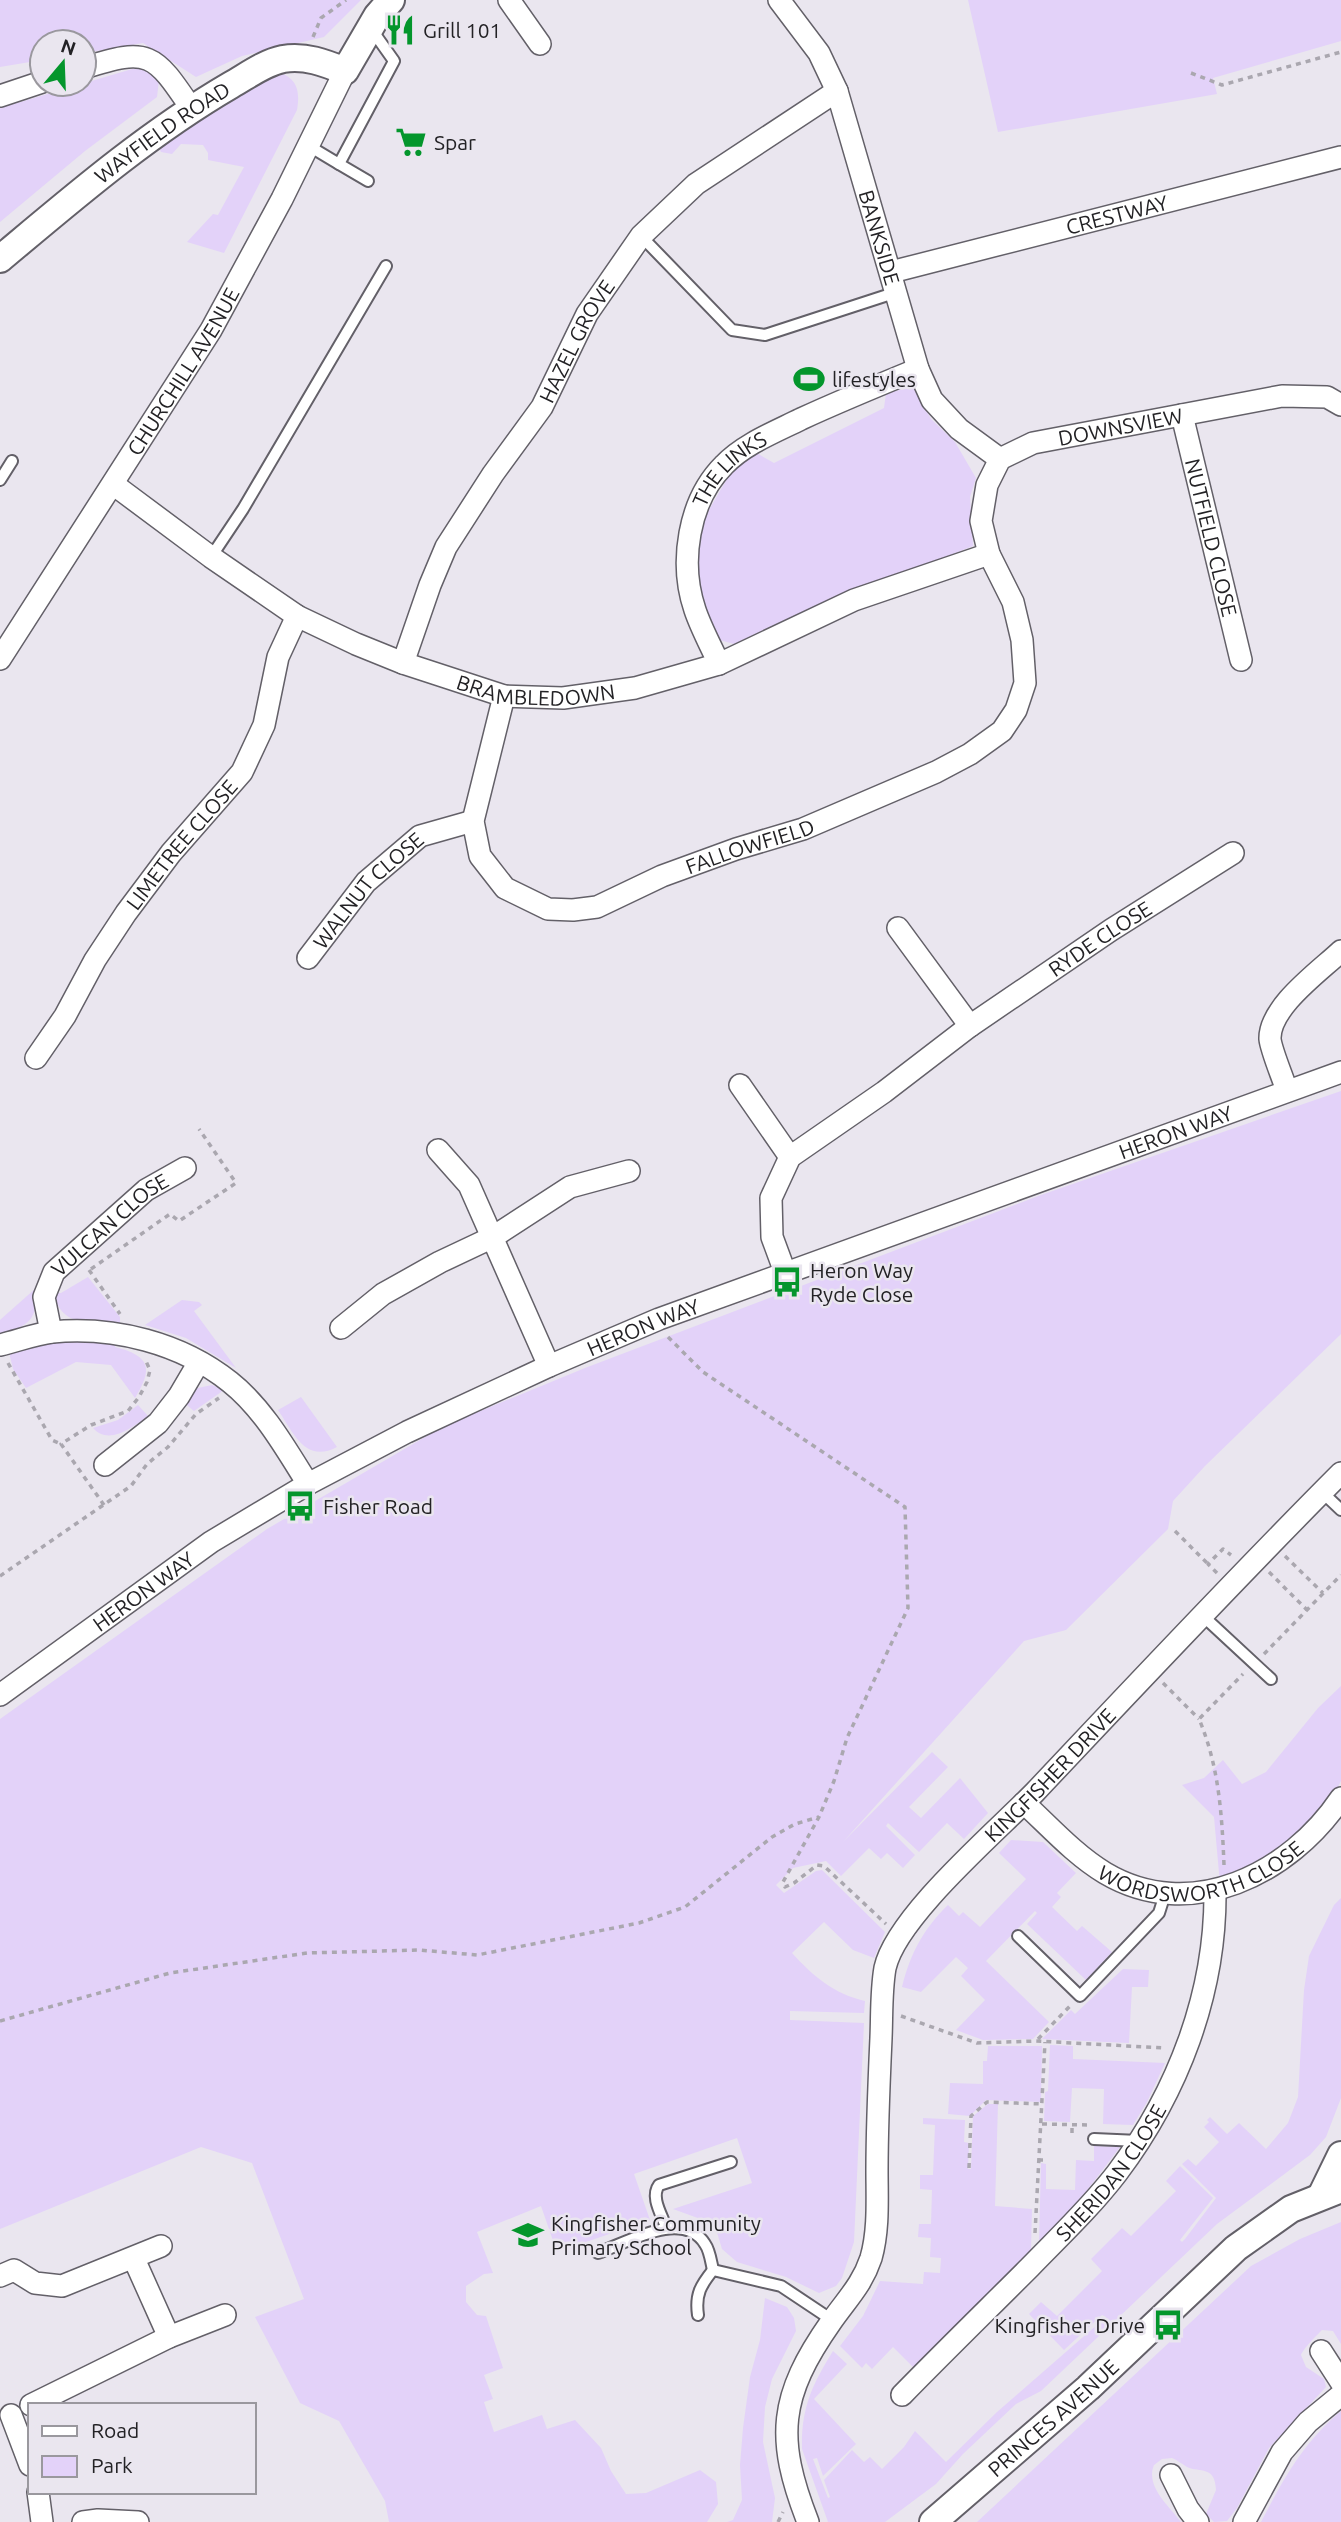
<svg xmlns="http://www.w3.org/2000/svg" width="1341" height="2522" font-family="Ubuntu,sans-serif">
<rect width="100%" height="100%" fill="#eae6ef"/>
<g fill="#e3d2f9">
<path d="M0,0H361L324,37L242,56L196,77L143,43L84,53V42H42V60L0,67Z"/>
<path d="M968,0H1341V41L1213,78L1217,94L998,132Z"/>
<path d="M139,67L147,68L159,80L157,97L85,151L0,222V108Z"/>
<path d="M279,72C298,79 300,92 297,110L224,253L187,242L213,214L218,215L244,167L208,160V153L203,145L181,144L172,154L161,152L156,141Z"/>
<path d="M913,387L931,419L955,442L976,478L970,497L973,546L780,622L734,644L716,639L695,585L696,532L734,467L753,451L774,463L884,408L886,393Z"/>
<path d="M1341,1091V1334L1205,1466L1173,1501L1168,1529L1066,1630L1024,1641L843,1842L932,1752L948,1767L909,1807L921,1818L960,1778L988,1813L964,1839L947,1823L919,1852L888,1823L886,1826L915,1855L903,1868L887,1853L881,1859L869,1848L841,1876L826,1861L793,1868L776,1885L784,1893L816,1871L822,1870L885,1932L874,1958L853,1950L824,1922L792,1953C813,1976 834,1994 865,2001L864,2013L790,2011V2020L864,2023L854,2242L842,2278L836,2286L819,2293L786,2277L737,2262L722,2249L716,2229L706,2221L673,2209L752,2183L737,2138L634,2174L650,2220L557,2252L541,2206L477,2232L493,2273L484,2274L466,2286V2302L477,2315L486,2316L503,2368L484,2375L493,2399L484,2402L494,2432L542,2415L547,2429L575,2420L601,2448L611,2471L626,2494L646,2493L700,2470L716,2482L718,2504L707,2522H389L385,2501L339,2421L300,2403L255,2317L304,2299L252,2163L201,2147L0,2229V1719L267,1529L444,1426L585,1368L1041,1195Z"/>
<path d="M88,1277L120,1317V1325C92,1322 60,1328 54,1293H61Z"/>
<path d="M36,1288C38,1320 29,1326 0,1334V1320Z"/>
<path d="M182,1300L199,1302L202,1305L194,1311L236,1368L186,1338L145,1325Z"/>
<path d="M50,1339L116,1341L115,1347C151,1356 153,1369 135,1398L111,1365L76,1362L26,1388L13,1369L8,1348Z"/>
<path d="M212,1385L224,1390L194,1411L182,1401L193,1389Z"/>
<path d="M301,1397L337,1447C305,1464 293,1432 278,1410Z"/>
<path d="M138,1405L148,1416C133,1427 109,1446 93,1428L118,1420Z"/>
<path d="M1341,1686V1781L1330,1802L1271,1857L1220,1884L1214,1817L1182,1785L1204,1778L1223,1760L1242,1784L1266,1772L1318,1708Z"/>
<path d="M1011,1840L1043,1842L1076,1873L1057,1893L1061,1897L1052,1907L1077,1931L1082,1926L1112,1952L1086,1980L1027,1924L1037,1913L1035,1911L986,1961L1049,2022L1033,2039L983,2040L956,2030L985,2000L961,1976L968,1968L956,1957L921,1992L902,1987C910,1954 924,1928 948,1905L959,1916L963,1912L980,1927L1026,1879L999,1853Z"/>
<path d="M1341,1898V2098L1326,2137L1310,2155L1217,2224L1041,2391L1016,2404L963,2454L936,2484L885,2522H828L802,2449C801,2408 812,2385 833,2351L847,2364L814,2399L856,2444L823,2476L817,2458L813,2459L828,2498L830,2497L824,2480L852,2450L864,2462L870,2457L882,2469L904,2447L915,2431L946,2462L997,2412L1106,2317L1102,2315L1064,2350L1029,2314L1041,2302L1057,2316L1102,2271L1091,2259L1122,2228L1131,2236L1176,2191L1166,2181L1180,2166L1213,2198L1180,2240L1182,2242L1185,2239L1216,2198L1182,2164L1188,2159L1196,2166L1219,2142L1204,2127L1209,2122L1207,2120L1210,2117L1227,2134L1239,2123L1266,2149L1288,2123L1298,2097L1304,1990L1309,1956L1334,1905Z"/>
<path d="M1123,1969L1149,1970L1148,1987H1132L1129,2043L1042,2039L1071,2010L1075,2014Z"/>
<path d="M1050,2045L1073,2046V2059L1165,2063L1147,2102L1133,2125L1103,2124L1104,2089L1072,2088L1070,2122L1044,2121L1045,2092L1048,2091Z"/>
<path d="M988,2046H1042L1041,2102L986,2100L970,2116L948,2114L950,2083L983,2084V2061H987Z"/>
<path d="M988,2104H998L995,2206L1032,2209L1031,2250L914,2368L893,2347L872,2369L866,2363L862,2368L840,2346L863,2316L880,2281L923,2284L924,2272L940,2273L941,2258L930,2257L931,2238L918,2237L919,2224H931L932,2190L920,2189V2175H933L935,2125L923,2124V2118L965,2120L964,2142L969,2143L968,2169H971L973,2116Z"/>
<path d="M1094,2146L1120,2147L1082,2197L1039,2242L1041,2163L1046,2164V2189L1075,2190L1076,2160L1094,2161Z"/>
<path d="M1341,2222V2344L1333,2331L1322,2330C1317,2335 1303,2349 1301,2355L1306,2367L1324,2379L1326,2387L1269,2448L1237,2508L1227,2521L1214,2522L1206,2514L1216,2490C1215,2465 1200,2473 1187,2467C1182,2464 1177,2460 1172,2458L1162,2459L1154,2465C1145,2486 1169,2506 1181,2522H977L1251,2266L1300,2239Z"/>
<path d="M765,2298L787,2307L794,2318L796,2331L772,2379L765,2407L763,2442L775,2498L772,2522H727L733,2520L742,2500L740,2465L743,2428L750,2377L760,2340Z"/>
<path d="M1341,2411V2522H1261C1284,2478 1302,2444 1341,2411Z"/>
</g>
<g fill="none" stroke-linecap="round" stroke-linejoin="round">
<g stroke="#636068" stroke-width="14">
<g id="service">
<path d="M309,146L339,164"/>
<path d="M368,181L339,164L394,61L372,30"/>
<path d="M641,236L732,330L765,335L897,292"/>
<path d="M0,480L12,461"/>
<path d="M211,557L243,509L386,266"/>
<path d="M1322,1492L1341,1510"/>
<path d="M1203,1616L1271,1679"/>
<path d="M1018,1936L1080,1996L1159,1913L1165,1894"/>
<path d="M1094,2139L1139,2141"/>
<path d="M666,2227C662,2215 650,2197 659,2185L731,2162"/>
<path d="M598,2253C628,2242 683,2209 705,2244C710,2251 711,2262 713,2270"/>
<path d="M698,2315C695,2294 701,2285 713,2270L781,2286L832,2320"/>
</g>
</g>
<g stroke="#636068" stroke-width="24">
<g id="minor">
<path d="M509,0L540,44"/>
<path id="s1" d="M779,0L819,53L837,91L918,369L932,400L959,429L1000,459"/>
<path d="M84,68C149,47 154,53 191,108"/>
<path d="M0,96L42,82"/>
<path id="s2" d="M891,272L1341,157"/>
<path id="s3" d="M1182,415L1241,660"/>
<path id="s4" d="M113,484L211,557L297,616L356,644L403,663L504,696L563,698L635,688L719,664L854,600L989,554"/>
<path id="s5" d="M0,659L211,330L282,199L345,71"/>
<path id="s6" d="M403,663L430,585L446,547L493,474L542,407L587,314L641,236L696,184L837,91"/>
<path id="s7" d="M719,664C711,646 701,628 695,610C679,563 688,501 724,465C744,444 775,432 801,419C840,401 879,385 918,369"/>
<path id="s8" d="M504,696L473,821L480,856L505,888L548,909L573,910L597,907L662,876L736,849L803,829L936,772L970,754L1002,731L1016,710L1025,683L1022,640L1013,602L989,554L981,521L987,485L1000,459L1033,443L1282,396L1327,397L1341,405"/>
<path d="M898,928L970,1026"/>
<path id="s9" d="M308,958L366,882L420,836L473,821"/>
<path id="s10" d="M36,1058L65,1016L95,960L126,913L171,853L242,772L264,725L278,657L297,616"/>
<path d="M740,1085L790,1157"/>
<path d="M1287,1091C1283,1078 1271,1050 1270,1039C1269,1007 1320,971 1341,951"/>
<path d="M438,1150L469,1185L549,1366"/>
<path id="s11" d="M786,1275L772,1237L771,1198L790,1157L884,1092L970,1026L1111,930L1233,853"/>
<path d="M341,1328L383,1294L440,1262L493,1237L570,1187L629,1171"/>
<path id="s12" d="M51,1332L44,1297L54,1272L146,1190L185,1168"/>
<path d="M0,1345C17,1341 35,1334 52,1332C114,1326 181,1343 230,1382C263,1408 286,1449 308,1484"/>
<path d="M105,1465L158,1423L179,1396L199,1362"/>
<path id="s13" d="M0,1695L211,1542L308,1484L407,1432L549,1366L659,1319L1341,1072"/>
<path id="s14" d="M1024,1803C1050,1827 1075,1855 1105,1873C1191,1924 1290,1874 1341,1798"/>
<path d="M134,2259L169,2337"/>
<path d="M0,2276L14,2270L35,2283L62,2286L161,2246"/>
<path d="M1321,2351L1341,2382"/>
<path id="s15" d="M902,2395C944,2352 987,2310 1030,2267C1059,2237 1091,2207 1117,2173C1178,2092 1216,1993 1215,1891"/>
<path d="M31,2405L169,2337L225,2315"/>
<path d="M11,2415L30,2465"/>
<path d="M1171,2475L1188,2509L1198,2522"/>
<path d="M38,2492L42,2522"/>
<path d="M83,2522L98,2520L138,2522"/>
<path id="s16" d="M808,2522C775,2438 779,2396 831,2322C847,2299 862,2285 871,2258C879,2230 877,2199 877,2170C877,2126 879,2082 881,2038C882,2015 881,1991 885,1968C896,1917 996,1832 1035,1792C1136,1685 1237,1577 1341,1473"/>
<path d="M1244,2522L1282,2452L1308,2422L1341,2395"/>
</g>
</g>
<g stroke="#636068" stroke-width="30">
<g id="tertiary">
<path id="s17" d="M0,259C74,197 147,134 231,85C247,76 264,63 283,59C305,55 325,63 345,71L377,16L391,0"/>
<path d="M1321,2196L1341,2155"/>
<path id="s18" d="M933,2522L1088,2388L1236,2248L1291,2209L1341,2189"/>
</g>
</g>
<g stroke="#aaa7af" stroke-width="3.5" stroke-dasharray="5 5" stroke-linecap="butt">
<path d="M313,37L321,18L346,0"/>
<path d="M1191,73L1222,85L1341,52"/>
<path d="M91,1269L170,1214L179,1221L236,1183L199,1129"/>
<path d="M89,1270L120,1314"/>
<path d="M668,1337L703,1372L905,1507L908,1608L847,1738L834,1781L819,1817L783,1882L785,1887L794,1883L817,1865L824,1866L886,1924"/>
<path d="M8,1363L52,1440L61,1444"/>
<path d="M104,1505L61,1444L91,1425L128,1411L139,1397L147,1382L150,1370L145,1359"/>
<path d="M1175,1531L1208,1564"/>
<path d="M1285,1556L1323,1593"/>
<path d="M1269,1572L1307,1610"/>
<path d="M1217,1573L1208,1564L1223,1549L1231,1555"/>
<path d="M0,1576L131,1486L147,1464L168,1447L196,1414L219,1398"/>
<path d="M1264,1654L1341,1575"/>
<path d="M1163,1683L1199,1719"/>
<path d="M1224,1865C1222,1815 1219,1766 1199,1719L1243,1674"/>
<path d="M901,2016L977,2043L1036,2041L1165,2048"/>
<path d="M0,2021L170,1973L307,1953L419,1950L477,1955L639,1923L685,1907L772,1837L795,1824L819,1817"/>
<path d="M1038,2039L1071,2005"/>
<path d="M1042,2124L1089,2125"/>
<path d="M1072,2133V2125"/>
<path d="M1038,2160H1046"/>
<path d="M969,2168L971,2116L987,2102L1043,2104"/>
<path d="M1035,2233L1045,2042"/>
<path d="M778,2522L783,2512"/>
</g>
<use href="#service" stroke="#fff" stroke-width="10"/>
<use href="#minor" stroke="#fff" stroke-width="21"/>
<use href="#tertiary" stroke="#fff" stroke-width="26"/>
</g>
<defs>
<g id="restaurant-bare" transform="scale(2.415)"><path d="M-5-6h1v4h1v-4h1v4h1v-4h1v5L-1.5 .5V6h-2V.5L-5-1ZM5-6V6H3V1.5H1.5Q1.5-4 5-6Z" fill="#04962c" stroke="#eae6ef" stroke-width="2.5" paint-order="stroke"/></g>
<g id="supermarket-bare" transform="scale(2.415)"><path d="M-6-5.5h2.5l.6 2H6L4.5 2H-2.5L-4.4-4H-6ZM-1.5 3.2a1.3 1.3 0 1 0 .1 0ZM3 3.2a1.3 1.3 0 1 0 .1 0Z" fill="#04962c" stroke="#eae6ef" stroke-width="2.5" paint-order="stroke"/></g>
<g id="stadium-bare" transform="scale(2.415)"><path d="M0-5a6.5 5 0 1 0 0 10a6.5 5 0 1 0 0-10ZM-3.5-1.8h7v3.6h-7Z" fill="#04962c" stroke="#eae6ef" stroke-width="2.5" paint-order="stroke"/></g>
<g id="bus-bare" transform="scale(2.415)"><path d="M-5-6H5V4H4V6H2V4H-2V6H-4V4H-5ZM-3.5-4V0h7V-4ZM-3.5 1.2v1.5H-2V1.2ZM2 1.2v1.5H3.5V1.2Z" fill="#04962c" stroke="#eae6ef" stroke-width="2.5" paint-order="stroke"/></g>
<g id="school-bare" transform="scale(2.415)"><path d="M0-5L7-2L0 1L-7-2ZM-4 1L0 2.5L4 1V4Q0 6-4 4Z" fill="#04962c" stroke="#eae6ef" stroke-width="2.5" paint-order="stroke"/></g>
</defs>
<g fill-rule="evenodd">
<use href="#restaurant-bare" x="400" y="30"/>
<use href="#supermarket-bare" x="411" y="142"/>
<use href="#stadium-bare" x="809" y="379"/>
<use href="#bus-bare" x="787" y="1282"/>
<use href="#bus-bare" x="300" y="1506"/>
<use href="#school-bare" x="528" y="2235"/>
<use href="#bus-bare" x="1168" y="2325"/>
</g>
<g text-anchor="middle" dominant-baseline="central" stroke-width="5" stroke-linejoin="round" paint-order="stroke">
<g font-size="21" fill="#232225" stroke="#eae6ef" text-anchor="start">
<text x="423" y="30">Grill 101</text>
<text x="434" y="142">Spar</text>
<text x="832" y="379">lifestyles</text>
<text x="810" y="1270">Heron Way<tspan x="810" dy="24">Ryde Close</tspan></text>
<text x="323" y="1506">Fisher Road</text>
<text x="551" y="2223">Kingfisher Community<tspan x="551" dy="24">Primary School</tspan></text>
<text x="1145" y="2325" text-anchor="end">Kingfisher Drive</text>
</g>
<g font-size="21" fill="#232225" stroke="#eae6ef">
<text stroke="none"><textPath href="#s17" startOffset="206">WAYFIELD ROAD</textPath></text>
<text stroke="none"><textPath href="#s2" startOffset="233">CRESTWAY</textPath></text>
<text stroke="none"><textPath href="#s1" startOffset="261">BANKSIDE</textPath></text>
<text stroke="none"><textPath href="#s6" startOffset="368">HAZEL GROVE</textPath></text>
<text stroke="none"><textPath href="#s5" startOffset="341">CHURCHILL AVENUE</textPath></text>
<text stroke="none"><textPath href="#s8" startOffset="1160">DOWNSVIEW</textPath></text>
<text stroke="none"><textPath href="#s7" startOffset="215">THE LINKS</textPath></text>
<text stroke="none"><textPath href="#s3" startOffset="126">NUTFIELD CLOSE</textPath></text>
<text stroke="none"><textPath href="#s4" startOffset="480">BRAMBLEDOWN</textPath></text>
<text stroke="none"><textPath href="#s10" startOffset="259">LIMETREE CLOSE</textPath></text>
<text stroke="none"><textPath href="#s8" startOffset="467">FALLOWFIELD</textPath></text>
<text stroke="none"><textPath href="#s9" startOffset="91">WALNUT CLOSE</textPath></text>
<text stroke="none"><textPath href="#s11" startOffset="504">RYDE CLOSE</textPath></text>
<text stroke="none"><textPath href="#s13" startOffset="1311">HERON WAY</textPath></text>
<text stroke="none"><textPath href="#s12" startOffset="136">VULCAN CLOSE</textPath></text>
<text stroke="none"><textPath href="#s13" startOffset="744">HERON WAY</textPath></text>
<text stroke="none"><textPath href="#s13" startOffset="177">HERON WAY</textPath></text>
<text stroke="none"><textPath href="#s16" startOffset="836">KINGFISHER DRIVE</textPath></text>
<text stroke="none"><textPath href="#s14" startOffset="210">WORDSWORTH CLOSE</textPath></text>
<text stroke="none"><textPath href="#s15" startOffset="306">SHERIDAN CLOSE</textPath></text>
<text stroke="none"><textPath href="#s18" startOffset="159">PRINCES AVENUE</textPath></text>
</g>
</g>
<rect x="28" y="2403" width="228" height="91" fill="#eae6ef" stroke="#9a989e" stroke-width="2"/>
<rect x="42" y="2426" width="35" height="10" fill="#ffffff" stroke="#9a989e" stroke-width="2"/>
<text x="91" y="2438" font-size="21" fill="#232225">Road</text>
<rect x="42" y="2456" width="35" height="21" fill="#e3d2f9" stroke="#9a989e" stroke-width="2"/>
<text x="91" y="2473" font-size="21" fill="#232225">Park</text>
<g transform="translate(63 63) rotate(19)"><circle r="33" fill="#eae6ef" stroke="#9a989e" stroke-width="2"/>
<path d="M0-5L12 26L0 18L-12 26Z" fill="#04962c"/>
<text y="-10" font-size="19" font-weight="bold" text-anchor="middle" fill="#232225">N</text>
</g>
</svg>
